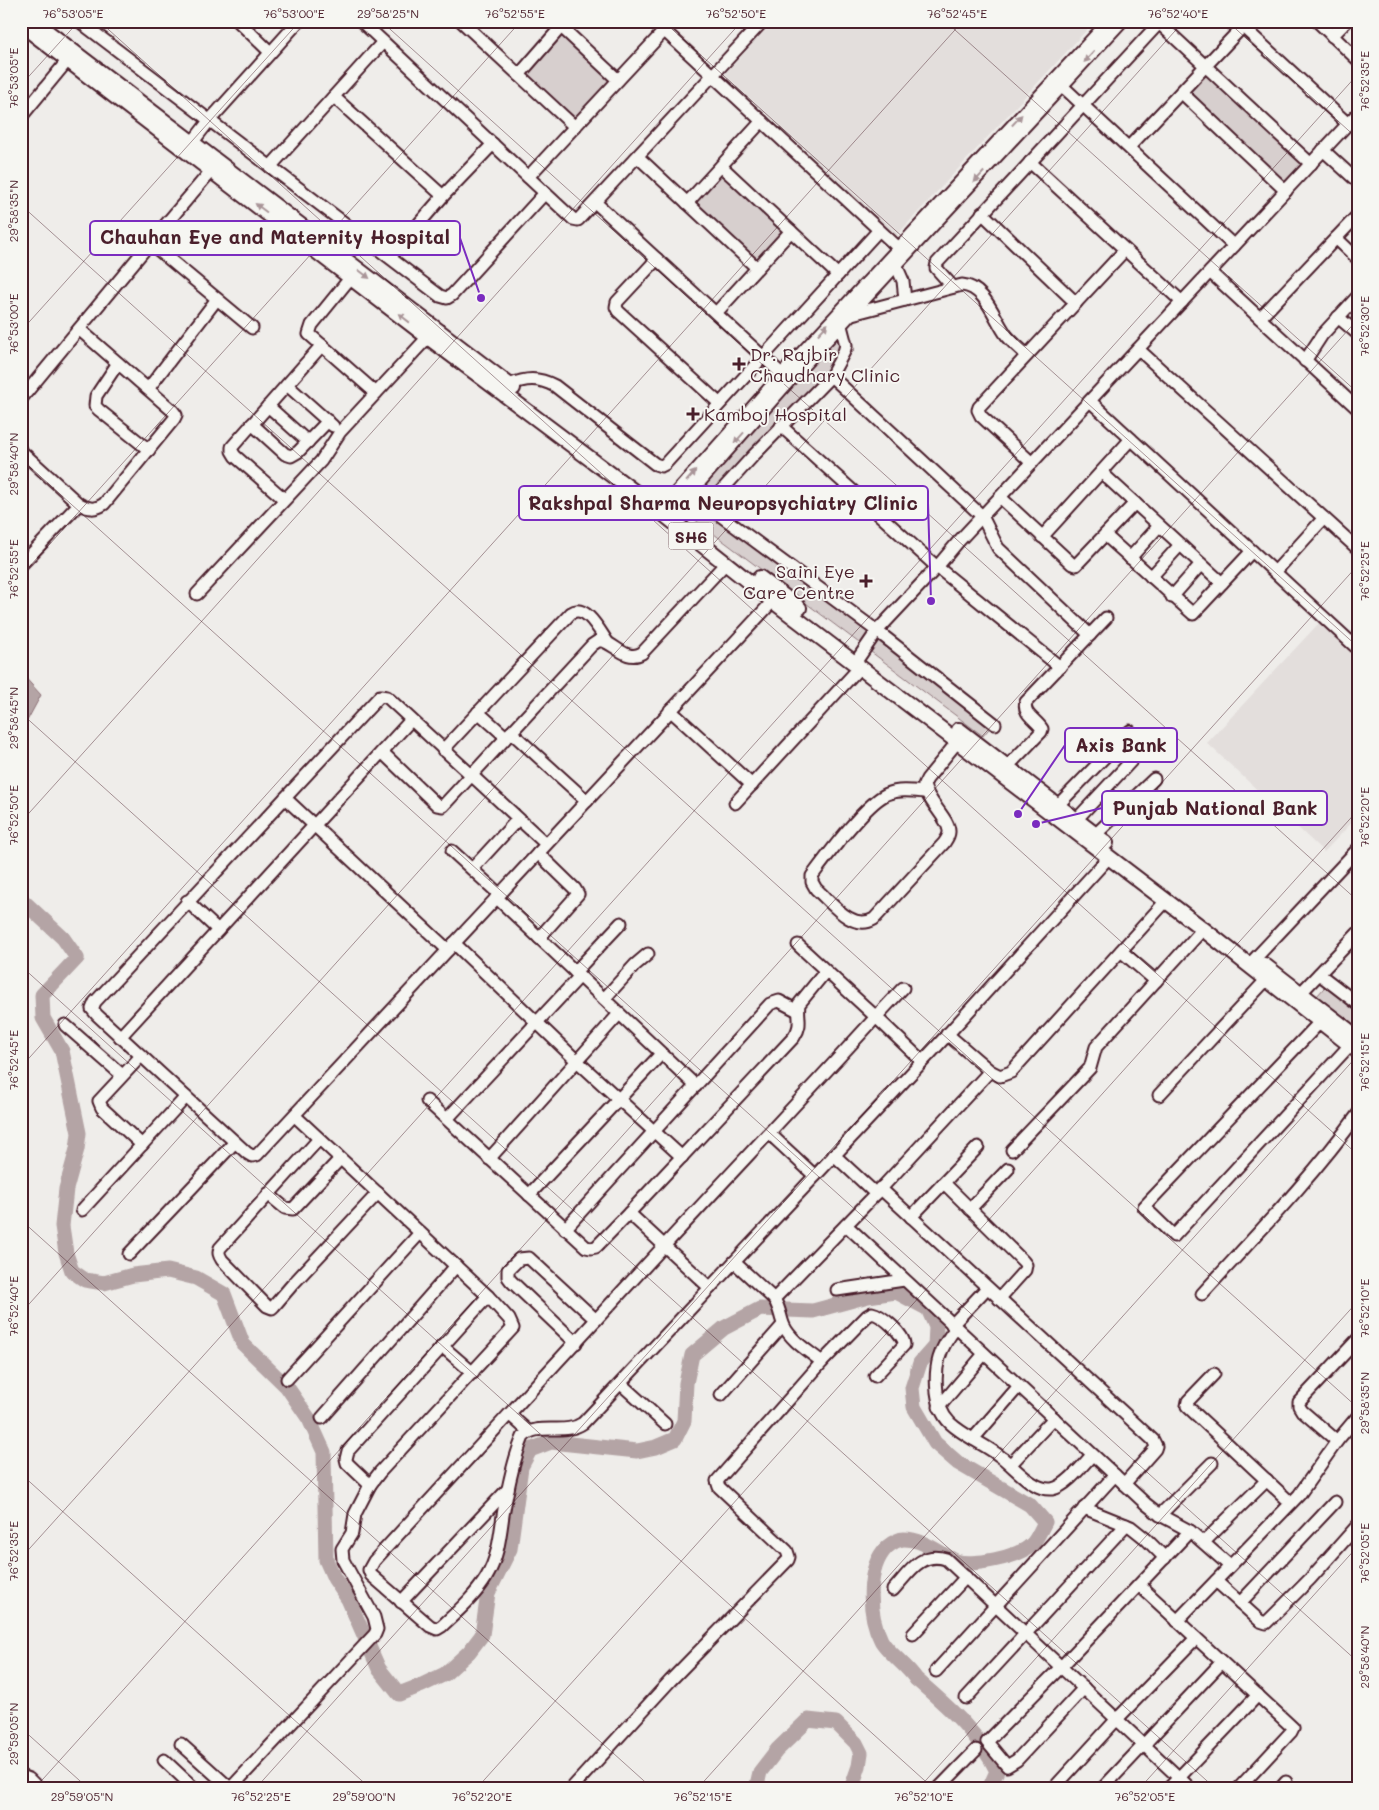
<svg xmlns="http://www.w3.org/2000/svg" width="1379" height="1810" font-family="Mali,sans-serif">
<rect width="100%" height="100%" fill="#efedea"/>
<filter id="ink" filterUnits="userSpaceOnUse"><feTurbulence type="fractalNoise" baseFrequency=".02" numOctaves="2"/><feDisplacementMap in="SourceGraphic" scale="10" xChannelSelector="R" yChannelSelector="G"/><feConvolveMatrix kernelMatrix="1 2 1 2 8 2 1 2 1" color-interpolation-filters="sRGB"/></filter>
<g filter="url(#ink)">
<g fill="#e3dedc">
<path d="M774,21H1095L896,236L723,76Z"/>
<path d="M1320,622L1358,657V816L1324,852L1207,743Z"/>
</g>
<g fill="#d7cfce" stroke="#90777c">
<path d="M562,35L611,80L575,119L525,74Z"/>
<path d="M1206,72L1303,163L1285,182L1188,92Z"/>
<path d="M720,173L782,230L756,259L694,202Z"/>
<path d="M1358,304V327L1347,316Z"/>
<path d="M842,333L855,349L705,505L992,725L983,736L678,507Z"/>
<path d="M1331,980L1358,1001V1027L1317,996Z"/>
</g>
<path fill="#b4a4a5" stroke="#8a6f74" d="M21,673L41,695L21,732Z"/>
<g fill="none" stroke-linecap="round" stroke-linejoin="round">
<g stroke="#b4a4a5" stroke-width="15">
<path d="M21,899L63,938L77,958L42,995L43,1018L62,1051L79,1133L77,1149L66,1189L62,1226L66,1253L72,1271L85,1280L104,1283L133,1275L168,1271L196,1278L224,1294L243,1344L287,1387L309,1419L324,1452L326,1560L334,1578L348,1599L379,1669L399,1694L422,1685L445,1674L469,1652L482,1635L488,1593L510,1549L521,1467L530,1450L551,1442L637,1451L656,1447L675,1439L684,1421L686,1383L692,1355L724,1328L760,1309L813,1311L868,1296L896,1292L928,1309L936,1327L935,1346L920,1363L912,1388L914,1407L935,1443L958,1463L1030,1505L1045,1522C1041,1529 1037,1540 1031,1545C1020,1557 970,1567 956,1561C939,1553 923,1539 904,1539C898,1539 892,1543 887,1547C866,1568 868,1614 881,1640C886,1651 908,1666 916,1679C948,1707 978,1732 997,1771L989,1789"/>
<path d="M756,1789L760,1772L777,1750L808,1720L836,1723L856,1743L861,1753L859,1766L851,1789"/>
</g>
<g stroke="#4a1f2b" stroke-width="15">
<g id="minor">
<path d="M79,21L440,296L447,298L452,295L545,193"/>
<path d="M238,21L270,52"/>
<path d="M361,21L573,219L578,220L763,21"/>
<path d="M461,21L575,127"/>
<path d="M555,21L618,80"/>
<path d="M654,21L904,253"/>
<path d="M1109,21L782,374L665,505V515L674,511L789,381L1122,21"/>
<path d="M1317,21L1358,60"/>
<path d="M1159,23L1311,164"/>
<path d="M1243,27L1348,124"/>
<path d="M1332,36L1347,21"/>
<path d="M519,75L561,27"/>
<path d="M1058,82L1234,246"/>
<path d="M1181,92L1286,191"/>
<path d="M334,97L443,196"/>
<path d="M21,117L68,60"/>
<path d="M1129,147L1248,21"/>
<path d="M188,148L209,121L299,21"/>
<path d="M1323,150L1358,182"/>
<path d="M638,157L757,268"/>
<path d="M1030,162L1182,302"/>
<path d="M721,166L838,275"/>
<path d="M270,167L383,42"/>
<path d="M528,177L664,31"/>
<path d="M596,203L786,378"/>
<path d="M687,203L762,121"/>
<path d="M982,213L1076,303"/>
<path d="M1336,238L1358,259"/>
<path d="M150,243L252,328"/>
<path d="M390,257L443,196L493,144"/>
<path d="M657,259L617,302L616,307L618,311L719,403"/>
<path d="M896,265L903,281L905,300"/>
<path d="M1210,272L1358,409"/>
<path d="M351,277L312,325L309,334L376,393"/>
<path d="M953,287L936,268L937,263L1161,21"/>
<path d="M716,313L791,231"/>
<path d="M852,314L962,285C986,287 994,319 1007,336C1013,343 1020,349 1027,355"/>
<path d="M1338,317L1358,334"/>
<path d="M1260,318L1358,215"/>
<path d="M841,326L846,345L844,352L831,376L753,456L712,501L711,505L713,510L877,631L995,724"/>
<path d="M1138,349L1358,549"/>
<path d="M1305,361L1322,335L1358,296"/>
<path d="M118,363L96,396L95,406L99,410L149,450"/>
<path d="M831,376L982,516L998,548L1090,635"/>
<path d="M287,385L333,426"/>
<path d="M509,385C526,378 538,377 555,386L655,464L661,466L665,464L879,230"/>
<path d="M148,389L217,299"/>
<path d="M21,399L150,243L216,165"/>
<path d="M1090,401L1358,649"/>
<path d="M268,406L308,442"/>
<path d="M252,424L285,454L291,456L298,452L328,421"/>
<path d="M781,426L937,567L1060,667"/>
<path d="M21,451L79,504C89,509 95,510 104,504L174,419L176,415L173,411L79,329"/>
<path d="M1032,463L981,416L978,410L979,407L1125,250"/>
<path d="M1101,472L1222,583"/>
<path d="M1000,497L1072,564L1076,565L1135,503"/>
<path d="M284,499L235,456L232,451V447L322,345"/>
<path d="M1105,535L1193,614L1252,551"/>
<path d="M1042,537L1131,439"/>
<path d="M1130,558L1159,526"/>
<path d="M21,565L79,504"/>
<path d="M1275,572L1324,518"/>
<path d="M1151,577L1180,545"/>
<path d="M197,594L321,461L340,432L428,337"/>
<path d="M1172,597L1201,564"/>
<path d="M855,663L877,631L937,567L958,542L1358,113"/>
<path d="M670,710L752,785"/>
<path d="M478,712L506,737"/>
<path d="M511,732L587,801"/>
<path d="M443,750L571,613C586,603 600,632 608,643"/>
<path d="M382,752L437,805L443,806L592,645L598,641H603C616,645 627,662 642,653L726,563"/>
<path d="M1007,767L1041,732L1042,729C1037,720 1022,714 1026,702L1106,618"/>
<path d="M925,792C913,791 899,789 887,794C866,803 827,856 812,876V882L816,889C831,902 852,932 874,919L944,843C946,840 949,836 949,832C950,820 927,801 924,785L927,779L958,741"/>
<path d="M285,798L448,950"/>
<path d="M735,803L860,667"/>
<path d="M1057,806L1130,731"/>
<path d="M1076,820L1133,759V754L1120,741"/>
<path d="M1095,835L1154,779"/>
<path d="M546,844L387,697L380,696L95,1002L92,1009L97,1015L247,1153L252,1156L257,1155L773,601"/>
<path d="M452,851L499,894"/>
<path d="M538,853L575,889L578,894L539,938"/>
<path d="M472,869L518,819"/>
<path d="M496,897L696,1086"/>
<path d="M187,901L218,930"/>
<path d="M454,943L577,1061L682,1157"/>
<path d="M798,945L876,1017L903,988"/>
<path d="M1121,951L1156,981"/>
<path d="M1249,965L1358,849"/>
<path d="M575,972L621,923"/>
<path d="M1319,974L1358,1004"/>
<path d="M604,999L635,965L648,954"/>
<path d="M1295,999L1358,933"/>
<path d="M1320,1022L1144,1207L1174,1236L1350,1045"/>
<path d="M65,1025L122,1075"/>
<path d="M120,1037L411,720"/>
<path d="M141,1056L99,1101L102,1108L142,1145"/>
<path d="M922,1061L876,1017C806,1094 734,1170 663,1247C567,1352 471,1457 374,1561L369,1570L371,1575L430,1626L437,1629L442,1626C458,1611 475,1596 486,1578C498,1558 500,1537 503,1515C507,1492 514,1458 523,1437C538,1421 565,1436 583,1423L937,1046L1109,857"/>
<path d="M990,1071L1000,1076L1011,1072L1166,901"/>
<path d="M1159,1095L1267,979"/>
<path d="M427,1101L586,1247L591,1248L596,1247L629,1213"/>
<path d="M447,1119L580,976"/>
<path d="M770,1134L815,1176"/>
<path d="M319,1139L220,1248C218,1253 219,1255 222,1260L267,1306L272,1308L274,1306L292,1285L378,1193"/>
<path d="M1012,1150L1090,1068L1096,1047L1203,929"/>
<path d="M834,1155L876,1194"/>
<path d="M489,1159L619,1014"/>
<path d="M944,1183L1023,1261L1026,1265L1025,1270L999,1299"/>
<path d="M880,1188L1153,1440L1156,1446L1155,1449L1124,1484"/>
<path d="M268,1194L285,1208L293,1209L340,1159"/>
<path d="M529,1195L661,1054"/>
<path d="M970,1209L1008,1169"/>
<path d="M82,1210L186,1097"/>
<path d="M911,1217L978,1147"/>
<path d="M846,1225L1146,1504L1160,1515L1190,1531L1230,1566"/>
<path d="M565,1229L770,1004L779,1001L798,1011"/>
<path d="M129,1254L235,1142"/>
<path d="M734,1262L774,1299C780,1308 780,1317 784,1326C791,1341 810,1352 822,1362L867,1316L872,1313C882,1315 905,1335 904,1345L875,1376"/>
<path d="M710,1288L629,1213L794,1037C803,1024 797,1018 799,1004L825,972"/>
<path d="M837,1290L904,1280"/>
<path d="M1202,1294C1256,1235 1311,1179 1358,1114"/>
<path d="M774,1299L876,1194L990,1071L947,1034"/>
<path d="M952,1325L987,1288"/>
<path d="M956,1328C939,1348 934,1367 937,1392C939,1405 941,1414 950,1423C965,1437 985,1444 1001,1457C1015,1467 1033,1491 1052,1489C1066,1487 1083,1465 1092,1455"/>
<path d="M576,1343L511,1281L508,1277V1270L519,1259L529,1258L596,1320"/>
<path d="M442,1346L473,1373"/>
<path d="M1214,1374L1188,1401L1187,1406L1291,1503"/>
<path d="M287,1379L420,1233"/>
<path d="M621,1384L665,1424"/>
<path d="M721,1395L783,1325"/>
<path d="M939,1407L984,1354"/>
<path d="M510,1415L528,1431"/>
<path d="M322,1418L456,1266"/>
<path d="M973,1439L1019,1386"/>
<path d="M1337,1441L1302,1411L1299,1406V1402L1358,1339"/>
<path d="M1011,1464L1054,1418"/>
<path d="M370,1485L347,1463L346,1459L348,1451L488,1296"/>
<path d="M1084,1508L1131,1527L1146,1539L1165,1558"/>
<path d="M1160,1515L1212,1463"/>
<path d="M1204,1542L1267,1480"/>
<path d="M1216,1581L1260,1621L1266,1623L1310,1579L1358,1525"/>
<path d="M1139,1585L1293,1728L1291,1732L1238,1789"/>
<path d="M893,1590C909,1573 920,1551 946,1559L1191,1789"/>
<path d="M401,1602L508,1489"/>
<path d="M1240,1603L1335,1502"/>
<path d="M1177,1621L1299,1495L1337,1441L1358,1416"/>
<path d="M913,1634L966,1577"/>
<path d="M936,1671L1115,1475"/>
<path d="M1084,1688L1017,1760L1007,1766L987,1742L1061,1667L1190,1531"/>
<path d="M966,1698L1126,1525"/>
<path d="M181,1744L230,1788"/>
<path d="M164,1760L195,1789"/>
<path d="M21,1776L29,1779L39,1789"/>
<path d="M230,1789L375,1634L377,1629L374,1617L343,1560L342,1549L352,1533L355,1514L370,1485L380,1472L513,1328L509,1319L488,1296L295,1116"/>
<path d="M571,1789L670,1681L788,1560L789,1557L787,1551L719,1487L717,1481L822,1362"/>
<path d="M938,1789L976,1750"/>
<path d="M1053,1789L1117,1719L1196,1638"/>
<path d="M1102,1789L1222,1662"/>
<path d="M1168,1789L1258,1695"/>
<path d="M1280,1789L1286,1782"/>
</g>
</g>
<g stroke="#4a1f2b" stroke-width="18">
<g id="major">
<path d="M33,21L513,388"/>
<path d="M21,24L428,337L665,515L773,601L1203,929L1358,1051"/>
<path d="M760,578L799,608"/>
<path d="M959,730L1106,843"/>
<path d="M1264,965L1358,1038"/>
</g>
</g>
<use href="#minor" stroke="#f6f6f2" stroke-width="11"/>
<use href="#major" stroke="#f6f6f2" stroke-width="14"/>
</g>
<defs><path id="oneway-solid" d="M-6-.8H1V-3.2L6.5 0L1 3.2V.8H-6Z" transform="scale(1.25)"/></defs>
<g fill="#a99598">
<use href="#oneway-solid" transform="translate(1089 57) rotate(133)"/>
<use href="#oneway-solid" transform="translate(1017 120) rotate(-47)"/>
<use href="#oneway-solid" transform="translate(979 177) rotate(133)"/>
<use href="#oneway-solid" transform="translate(261 208) rotate(-143)"/>
<use href="#oneway-solid" transform="translate(364 274) rotate(37)"/>
<use href="#oneway-solid" transform="translate(404 318) rotate(-142)"/>
<use href="#oneway-solid" transform="translate(823 329) rotate(-47)"/>
<use href="#oneway-solid" transform="translate(739 438) rotate(132)"/>
<use href="#oneway-solid" transform="translate(691 476) rotate(-49)"/>
</g>
</g>
<path fill="none" stroke="#4a1f2b" stroke-width="1" stroke-opacity="0.45" d="M99,21L1358,1155M381,21L1358,901M663,21L1358,647M945,21L1358,393M1227,21L1358,139M21,85L79,21M21,205L1358,1408M21,331L300,21M21,459L1358,1662M21,576L521,21M21,713L1216,1789M21,822L742,21M21,966L934,1789M21,1067L963,21M21,1220L653,1789M21,1313L1184,21M21,1474L371,1789M21,1558L1358,74M21,1728L89,1789M34,1789L1358,319M255,1789L1358,565M476,1789L1358,810M697,1789L1358,1055M918,1789L1358,1301M1139,1789L1358,1546"/>
<g fill="#4a1f2b" stroke="#f6f6f2" stroke-width="2">
<path d="M736.5 356.5h5v5h5v5h-5v5h-5v-5h-5v-5h5z"/>
<path d="M690.5 406.5h5v5h5v5h-5v5h-5v-5h-5v-5h5z"/>
<path d="M863.5 573.5h5v5h5v5h-5v5h-5v-5h-5v-5h5z"/>
</g>
<g text-anchor="middle" dominant-baseline="central" stroke-width="4" stroke-linejoin="round" paint-order="stroke">
<rect fill="#f6f6f2" stroke="#7e6067" stroke-width="1" x="668.5" y="522.5" width="45" height="27" rx="4"/>
<g font-size="16" font-weight="bold" fill="#4a1f2b">
<text x="691" y="536">SH6</text>
</g>
<g font-size="18" fill="#4a1f2b" stroke="#f6f6f2" text-anchor="start">
<text x="750" y="354">Dr. Rajbir<tspan x="750" dy="21">Chaudhary Clinic</tspan></text>
<text x="704" y="414">Kamboj Hospital</text>
<text x="855" y="571" text-anchor="end">Saini Eye<tspan x="855" dy="21">Care Centre</tspan></text>
</g>
</g>
<path fill="none" stroke="#7b2cbf" stroke-width="2" d="M481 298L460 238M931 601L928 503M1018 814L1065 745M1036 824L1102 808"/>
<g fill="#7b2cbf" stroke="#f6f6f2" stroke-width="2">
<circle cx="481" cy="298" r="5"/>
<circle cx="931" cy="601" r="5"/>
<circle cx="1018" cy="814" r="5"/>
<circle cx="1036" cy="824" r="5"/>
</g>
<g fill="#f6f6f2" stroke="#7b2cbf" stroke-width="2">
<rect x="90" y="221" width="370" height="34" rx="5"/>
<rect x="519" y="486" width="409" height="34" rx="5"/>
<rect x="1065" y="728" width="112" height="34" rx="5"/>
<rect x="1102" y="791" width="225" height="34" rx="5"/>
</g>
<g font-size="19" text-anchor="middle" font-weight="bold" fill="#4a1f2b">
<text x="275" y="244">Chauhan Eye and Maternity Hospital</text>
<text x="723" y="510">Rakshpal Sharma Neuropsychiatry Clinic</text>
<text x="1121" y="752">Axis Bank</text>
<text x="1215" y="815">Punjab National Bank</text>
</g>
<rect width="1379" height="1810" fill="none" stroke="#f6f6f2" stroke-width="55"/>
<rect x="28" y="28" width="1324" height="1754" fill="none" stroke="#4a1f2b" stroke-width="2"/>
<g font-size="12" text-anchor="middle" fill="#4a1f2b">
<text x="73" y="18">76°53'05"E</text>
<text x="294" y="18">76°53'00"E</text>
<text x="388" y="18">29°58'25"N</text>
<text x="515" y="18">76°52'55"E</text>
<text x="736" y="18">76°52'50"E</text>
<text x="957" y="18">76°52'45"E</text>
<text x="1178" y="18">76°52'40"E</text>
<text transform="translate(14 78) rotate(-90)" y="4">76°53'05"E</text>
<text transform="translate(1365 81) rotate(-90)" y="4">76°52'35"E</text>
<text transform="translate(14 211) rotate(-90)" y="4">29°58'35"N</text>
<text transform="translate(14 324) rotate(-90)" y="4">76°53'00"E</text>
<text transform="translate(1365 326) rotate(-90)" y="4">76°52'30"E</text>
<text transform="translate(14 464) rotate(-90)" y="4">29°58'40"N</text>
<text transform="translate(14 569) rotate(-90)" y="4">76°52'55"E</text>
<text transform="translate(1365 571) rotate(-90)" y="4">76°52'25"E</text>
<text transform="translate(14 718) rotate(-90)" y="4">29°58'45"N</text>
<text transform="translate(14 815) rotate(-90)" y="4">76°52'50"E</text>
<text transform="translate(1365 817) rotate(-90)" y="4">76°52'20"E</text>
<text transform="translate(14 1060) rotate(-90)" y="4">76°52'45"E</text>
<text transform="translate(1365 1062) rotate(-90)" y="4">76°52'15"E</text>
<text transform="translate(14 1306) rotate(-90)" y="4">76°52'40"E</text>
<text transform="translate(1365 1308) rotate(-90)" y="4">76°52'10"E</text>
<text transform="translate(1365 1403) rotate(-90)" y="4">29°58'35"N</text>
<text transform="translate(14 1551) rotate(-90)" y="4">76°52'35"E</text>
<text transform="translate(1365 1553) rotate(-90)" y="4">76°52'05"E</text>
<text transform="translate(1365 1657) rotate(-90)" y="4">29°58'40"N</text>
<text transform="translate(14 1734) rotate(-90)" y="4">29°59'05"N</text>
<text x="82" y="1801">29°59'05"N</text>
<text x="261" y="1801">76°52'25"E</text>
<text x="364" y="1801">29°59'00"N</text>
<text x="482" y="1801">76°52'20"E</text>
<text x="703" y="1801">76°52'15"E</text>
<text x="924" y="1801">76°52'10"E</text>
<text x="1145" y="1801">76°52'05"E</text>
</g>
</svg>
